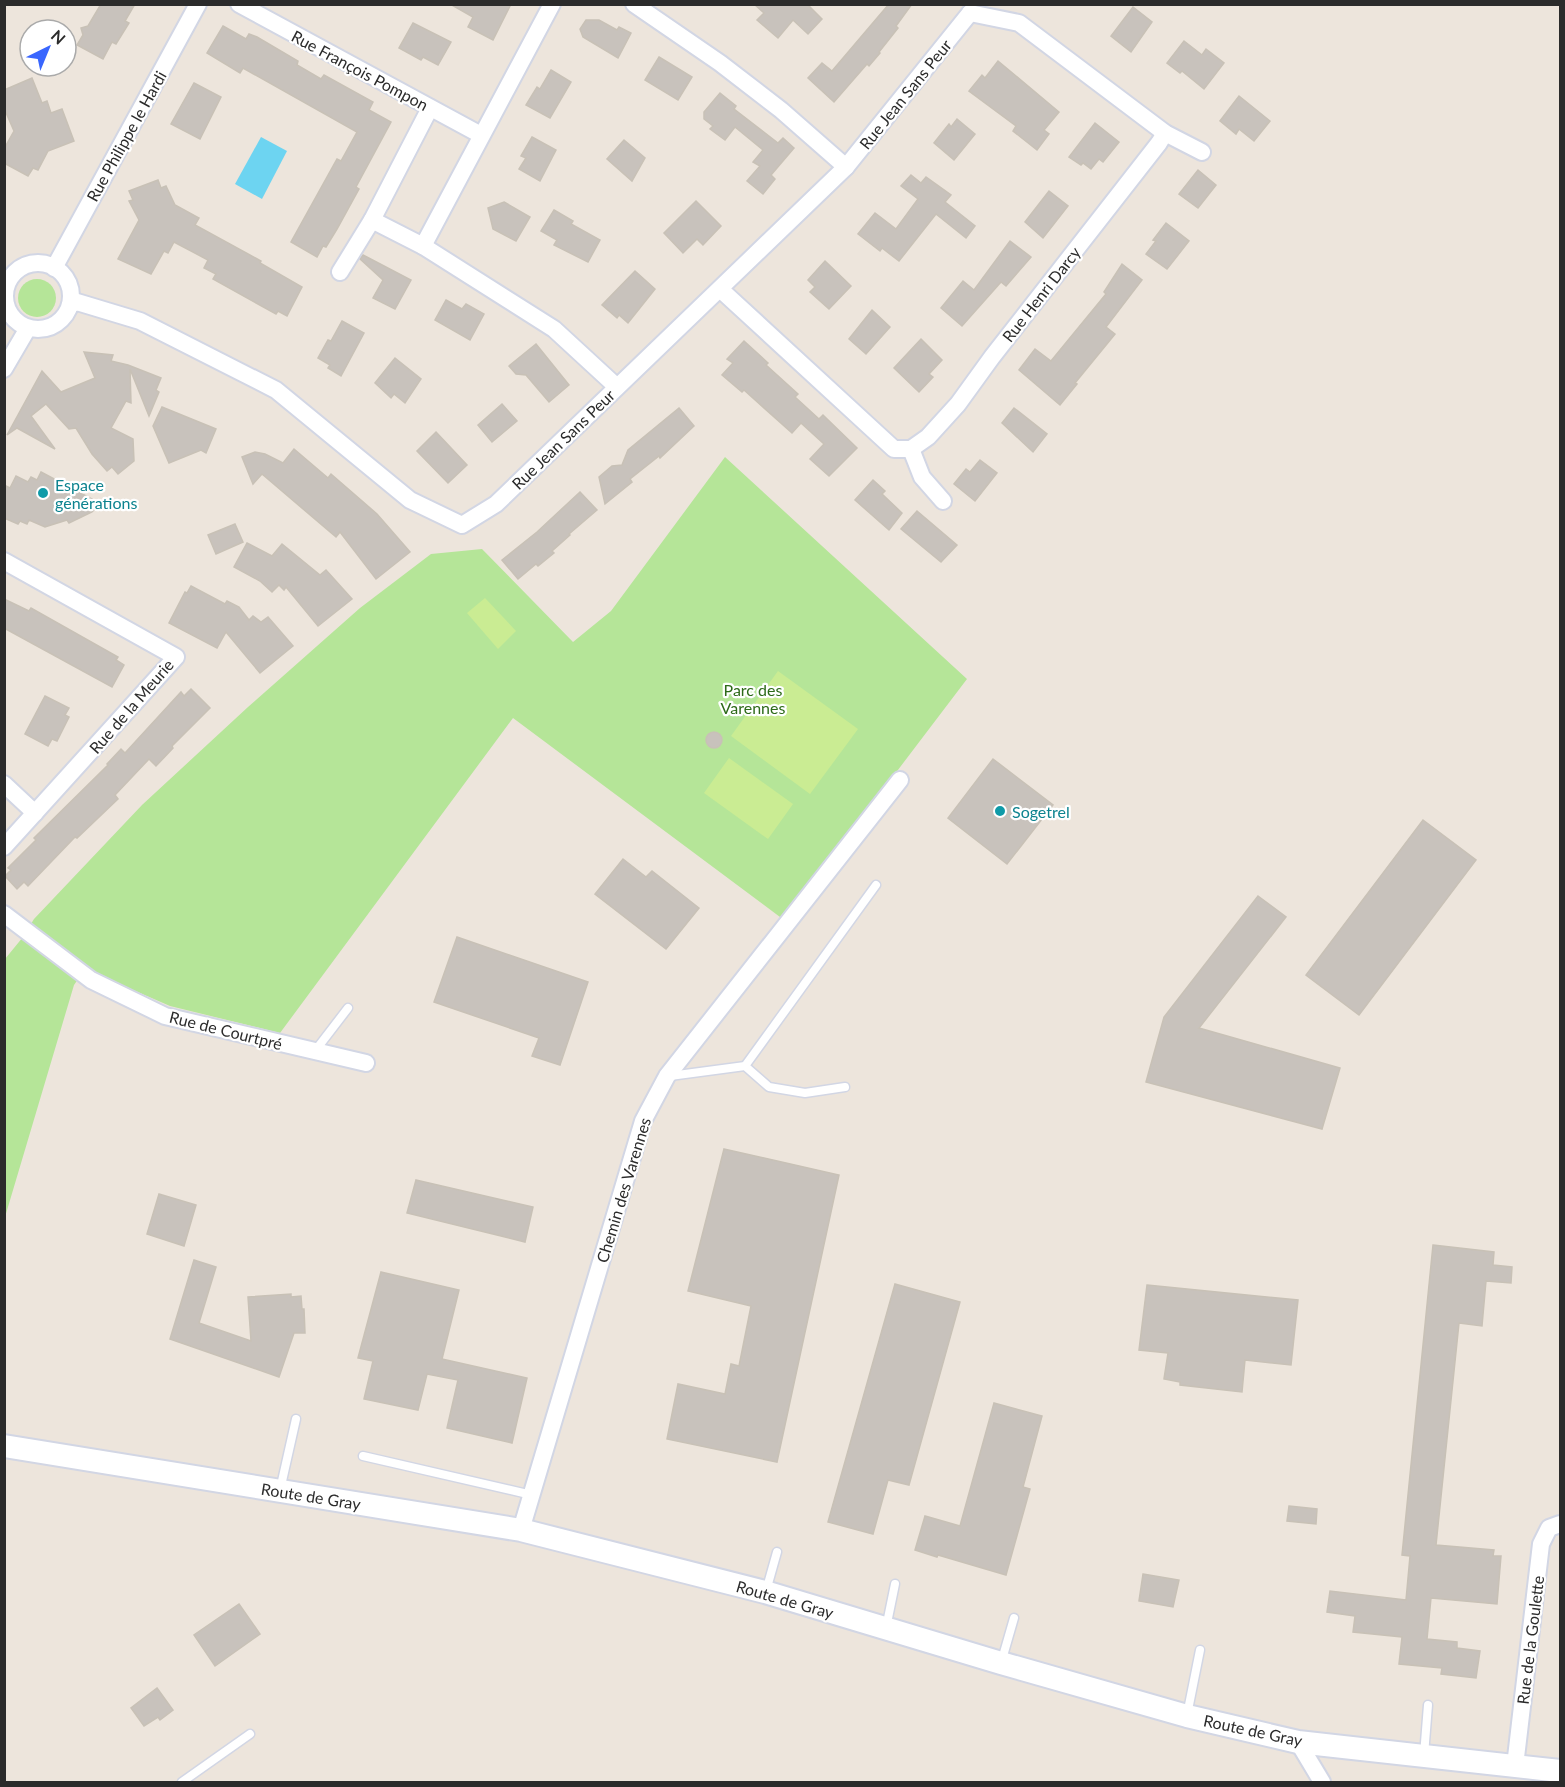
<svg xmlns="http://www.w3.org/2000/svg" width="1565" height="1787" font-family="Lato,sans-serif">
<rect width="100%" height="100%" fill="#ede5dc"/>
<g fill="#b5e598">
<circle cx="37" cy="298" r="19"/>
<path d="M725,457L967,679L784,920L513,718L280,1033L170,1006L85,969L74,985L5,1217V959L23,937L34,919L142,805L248,707L360,608L431,554L482,549L573,642L611,611Z"/>
</g>
<g fill="#caec93">
<path d="M485,598L516,631L498,649L467,613Z"/>
<path d="M778,671L858,729L810,794L731,736Z"/>
<path d="M729,758L793,804L768,839L704,793Z"/>
</g>
<path fill="#6dd4f1" d="M261,137L287,151L262,199L235,184Z"/>
<g fill="#c8c2bc" stroke="#c8c1b6" stroke-width="1.5">
<path d="M101,4H135L125,21L129,23L116,44L112,42L103,59L77,45L83,35L81,28L88,26Z"/>
<path d="M450,4H511L493,40L468,27L473,17Z"/>
<path d="M754,4H807L822,19L808,34L793,20L778,38L757,20L764,13Z"/>
<path d="M889,4H912L896,26L898,28L879,52L880,53L869,66L867,64L834,102L808,78L822,63L832,71Z"/>
<path d="M1133,7L1152,22L1131,52L1111,36Z"/>
<path d="M586,20H599L617,30L619,27L631,33L618,58L583,37L580,29Z"/>
<path d="M413,23L451,42L438,65L423,57L421,60L399,48Z"/>
<path d="M223,26L246,39L249,34L257,37L298,61L297,65L321,79L324,75L373,102L369,110L391,122L356,187L359,189L337,229L326,247L323,246L317,257L291,242L337,159L341,161L357,132L243,68L240,73L207,53Z"/>
<path d="M1184,41L1202,55L1206,49L1224,63L1204,89L1182,71L1180,73L1167,63Z"/>
<path d="M659,57L692,77L678,100L645,80Z"/>
<path d="M998,61L1059,112L1044,130L1049,134L1037,150L1013,131L1016,126L969,91L982,75L985,78Z"/>
<path d="M551,70L571,82L550,118L526,105L537,87L540,89Z"/>
<path d="M32,78L42,103L47,101L51,113L62,109L74,141L48,151L38,170L33,168L28,176L4,163V149L14,131L4,108V90Z"/>
<path d="M194,83L221,97L200,139L171,124Z"/>
<path d="M720,93L736,106L734,109L778,143L783,138L794,148L771,175L775,179L763,194L747,181L760,166L753,162L763,150L735,127L725,140L710,129L713,126L704,119V112Z"/>
<path d="M1239,96L1270,121L1254,141L1239,129L1236,134L1220,121Z"/>
<path d="M957,119L975,134L954,160L934,143L949,124L951,127Z"/>
<path d="M1095,123L1119,142L1103,162L1099,159L1091,169L1083,163L1081,165L1069,157Z"/>
<path d="M532,137L556,150L540,181L519,169L526,158L521,156Z"/>
<path d="M624,140L645,158L632,181L607,159Z"/>
<path d="M1198,170L1216,185L1198,208L1179,194Z"/>
<path d="M911,175L921,183L926,177L951,195L945,202L975,226L966,238L936,214L899,261L882,248L880,251L858,234L875,213L896,229L918,199L901,186Z"/>
<path d="M158,180L161,188L166,186L175,205L199,218L195,225L261,261L260,263L302,287L287,316L278,311L276,314L213,279L216,274L204,268L208,260L174,242L168,253L164,251L151,274L118,259L139,220L129,201L133,200L129,191Z"/>
<path d="M1049,191L1068,206L1043,238L1025,222Z"/>
<path d="M696,201L721,226L703,245L697,239L683,253L664,233Z"/>
<path d="M504,202L530,217L516,241L493,229L488,208Z"/>
<path d="M554,210L573,221L571,224L600,240L588,262L554,245L557,240L541,231Z"/>
<path d="M1166,223L1189,241L1167,269L1146,254L1156,241L1153,240Z"/>
<path d="M1010,241L1031,257L1006,286L1001,282L962,326L941,308L963,281L974,290Z"/>
<path d="M363,255L411,280L395,309L373,298L383,280L360,259Z"/>
<path d="M825,261L851,286L829,309L810,292L815,287L808,280Z"/>
<path d="M1122,264L1142,280L1106,327L1115,334L1075,383L1077,384L1060,405L1019,370L1035,349L1051,361L1106,294L1104,292Z"/>
<path d="M635,271L655,289L628,323L619,315L617,318L602,305Z"/>
<path d="M446,300L462,309L466,304L484,314L470,340L435,320Z"/>
<path d="M872,310L890,327L866,354L849,339Z"/>
<path d="M342,321L364,333L341,376L328,368L330,365L318,358L328,340L331,341Z"/>
<path d="M921,339L942,360L929,374L933,377L919,392L894,368Z"/>
<path d="M744,341L768,363L766,365L798,394L795,397L819,419L823,415L857,448L829,476L810,459L824,444L801,423L792,433L744,390L742,392L722,375L733,363L727,359Z"/>
<path d="M536,344L569,385L549,402L526,375L516,374L509,366Z"/>
<path d="M84,352L113,355L111,361L128,365L161,378L156,390L159,392L149,416L130,369L131,403L126,401L111,428L133,439L134,461L118,474L112,467L107,471L92,454L76,428L69,429L46,404L31,416L55,449L17,428L7,435L42,371L61,392L95,378Z"/>
<path d="M395,358L421,379L405,403L394,394L391,398L375,383Z"/>
<path d="M502,404L517,421L492,442L478,425Z"/>
<path d="M162,407L216,429L206,453L201,450L169,463L153,426Z"/>
<path d="M679,408L694,426L660,458L659,456L630,479L632,482L605,504L599,477L612,466L622,465L628,450Z"/>
<path d="M1014,408L1047,434L1033,452L1002,423Z"/>
<path d="M436,432L467,465L448,483L417,451Z"/>
<path d="M294,449L328,478L331,474L377,514L410,552L376,579L340,532L336,537L262,474L253,484L242,457L255,452L265,454L283,463Z"/>
<path d="M980,460L997,473L975,501L954,484L966,469L970,472Z"/>
<path d="M41,472L92,499L98,506L92,512L69,523L67,520L45,527L29,520L27,524L20,521L18,524L4,518V485L10,488L16,476L28,482L31,477L37,480Z"/>
<path d="M873,480L885,491L882,494L902,513L889,530L855,500Z"/>
<path d="M580,492L597,510L569,534L570,535L552,551L554,553L538,566L536,564L518,579L502,560L537,532Z"/>
<path d="M917,511L957,545L941,562L901,529Z"/>
<path d="M235,524L243,542L216,554L208,535Z"/>
<path d="M247,543L272,556L282,544L320,575L326,570L352,599L318,626L286,587L284,590L279,585L272,592L260,581L234,567Z"/>
<path d="M191,586L225,604L227,601L239,607L249,620L253,616L261,622L268,617L293,646L260,673L226,632L217,648L169,623L185,592L187,593Z"/>
<path d="M4,599L29,611L31,608L118,657L116,660L124,665L112,687L4,628Z"/>
<path d="M191,689L210,708L172,746L173,748L156,766L149,759L115,795L118,799L77,838L75,837L28,886L24,882L17,889L5,876L11,870L8,868L36,840L34,838L108,765L107,764L121,749L125,753L181,692L184,696Z"/>
<path d="M45,696L69,708L65,715L69,717L57,741L52,739L48,746L25,734Z"/>
<circle cx="714" cy="740" r="8"/>
<path d="M993,759L1053,805L1007,864L948,818Z"/>
<path d="M1423,820L1476,860L1359,1015L1306,975Z"/>
<path d="M623,859L646,877L652,871L699,908L666,949L595,894Z"/>
<path d="M1258,896L1286,917L1199,1028L1340,1068L1322,1129L1146,1082L1164,1017Z"/>
<path d="M457,937L588,982L560,1065L532,1056L539,1038L434,1002Z"/>
<path d="M724,1149L839,1175L777,1462L667,1439L678,1384L725,1394L731,1364L739,1366L751,1306L688,1291Z"/>
<path d="M416,1180L533,1207L525,1242L407,1213Z"/>
<path d="M159,1194L196,1205L184,1246L147,1234Z"/>
<path d="M1433,1245L1494,1252L1493,1265L1512,1267L1511,1283L1486,1281L1482,1326L1459,1323L1436,1545L1494,1550L1493,1556H1501L1497,1604L1431,1598L1427,1639L1457,1642V1648L1480,1651L1476,1678L1441,1674L1442,1668L1399,1664L1402,1637L1353,1632L1355,1616L1327,1612L1330,1591L1406,1600L1410,1556L1402,1555Z"/>
<path d="M194,1260L216,1267L199,1323L251,1341L248,1297L291,1294V1297L301,1296L302,1309H304L305,1333H294L279,1377L170,1339Z"/>
<path d="M381,1272L459,1290L442,1359L527,1378L512,1443L447,1428L458,1380L427,1374L418,1410L364,1399L373,1361L358,1358Z"/>
<path d="M895,1284L960,1302L909,1485L888,1480L873,1534L828,1522Z"/>
<path d="M1147,1285L1298,1300L1291,1365L1245,1360L1242,1392L1180,1385V1382L1164,1379L1168,1353L1139,1350Z"/>
<path d="M994,1403L1042,1416L1023,1487L1030,1489L1006,1575L938,1555L937,1557L915,1550L925,1516L960,1526Z"/>
<path d="M1289,1506L1317,1509L1316,1524L1287,1521Z"/>
<path d="M1143,1574L1179,1580L1173,1607L1139,1601Z"/>
<path d="M239,1604L260,1634L215,1666L194,1635Z"/>
<path d="M157,1688L173,1710L160,1720L158,1717L144,1726L131,1708Z"/>
</g>
<g fill="none" stroke-linecap="round" stroke-linejoin="round">
<g stroke="#d2d6e4" stroke-width="11">
<g id="lane">
<path d="M315,1051L348,1008"/>
<path d="M745,1066L876,885"/>
<path d="M670,1076L745,1066L769,1087L805,1093L845,1087"/>
<path d="M363,1456L532,1495"/>
<path d="M280,1490L296,1419"/>
<path d="M766,1591L777,1552"/>
<path d="M886,1628L895,1584"/>
<path d="M1001,1663L1014,1618"/>
<path d="M1187,1715L1200,1650"/>
<path d="M1424,1755L1428,1705"/>
<path d="M182,1782L250,1734"/>
</g>
</g>
<g stroke="#d2d6e4" stroke-width="20">
<g id="street">
<path d="M239,4L481,135"/>
<path d="M634,4L720,63L781,110L846,167"/>
<path d="M970,13L1019,23L1165,133L1202,152"/>
<path d="M430,108L372,220L423,246L552,4"/>
<path d="M423,246L554,329L617,387"/>
<circle cx="38" cy="296" r="33"/>
<path d="M54,268L198,4"/>
<path d="M340,272L372,220"/>
<path d="M720,289L894,449H911L928,437L958,404L992,357L1159,143L1165,133"/>
<path d="M70,305L77,302L140,321L276,390L410,500L462,525L496,504L846,167L970,13"/>
<path d="M4,369L28,328"/>
<path d="M911,449L922,477L943,501"/>
<path d="M4,561L176,657L4,847"/>
<path d="M4,784L35,813"/>
<path d="M4,914L91,980L165,1016L366,1063"/>
<path d="M521,1530L643,1121L667,1076L900,780"/>
<path d="M1298,1742L1322,1782"/>
<path d="M1515,1766L1541,1544L1549,1528L1560,1524"/>
</g>
</g>
<g stroke="#d2d6e4" stroke-width="26">
<path id="secondary" d="M4,1446L521,1530L765,1592L1001,1663L1187,1716L1298,1742L1560,1771"/>
</g>
<use href="#lane" stroke="#fff" stroke-width="8"/>
<use href="#street" stroke="#fff" stroke-width="16"/>
<use href="#secondary" stroke="#fff" stroke-width="22"/>
</g>
<g fill="#0f9aa8" stroke="#fff" stroke-width="2">
<circle cx="43" cy="493" r="6"/>
<circle cx="1000" cy="811" r="6"/>
</g>
<g text-anchor="middle" dominant-baseline="central" stroke-width="4.5" stroke-linejoin="round" paint-order="stroke">
<g font-size="16" fill="#2b2b2b" stroke="#fff">
<text transform="translate(360 70) rotate(28)">Rue François Pompon</text>
<text transform="translate(905 94) rotate(-51)">Rue Jean Sans Peur</text>
<text transform="translate(126 136) rotate(-61)">Rue Philippe le Hardi</text>
<text transform="translate(1041 294) rotate(-52)">Rue Henri Darcy</text>
<text transform="translate(563 439) rotate(-44)">Rue Jean Sans Peur</text>
<text transform="translate(131 706) rotate(-49)">Rue de la Meurie</text>
<text transform="translate(226 1030) rotate(14)">Rue de Courtpré</text>
<text transform="translate(623 1190) rotate(-73)">Chemin des Varennes</text>
<text transform="translate(311 1496) rotate(9)">Route de Gray</text>
<text transform="translate(785 1599) rotate(16)">Route de Gray</text>
<text transform="translate(1530 1640) rotate(-83)">Rue de la Goulette</text>
<text transform="translate(1253 1730) rotate(12)">Route de Gray</text>
</g>
<g font-size="16" fill="#0d838f" stroke="#fff" text-anchor="start">
<text x="55" y="484">Espace<tspan x="55" dy="18">générations</tspan></text>
<text x="1012" y="811">Sogetrel</text>
</g>
<g font-size="16" fill="#2d6a19" stroke="#fff">
<text x="753" y="689">Parc des<tspan x="753" dy="18">Varennes</tspan></text>
</g>
</g>
<rect width="1565" height="1787" fill="none" stroke="#2b2b2b" stroke-width="12"/>
<g transform="translate(48 48) rotate(43)"><circle r="28" fill="#ffffff" stroke="#aaaaaa" stroke-width="1.5"/>
<path d="M0-4.5L10 22L0 15L-10 22Z" fill="#3966fe"/>
<text y="-9" font-size="16" font-weight="bold" text-anchor="middle" fill="#2b2b2b">N</text>
</g>
</svg>
